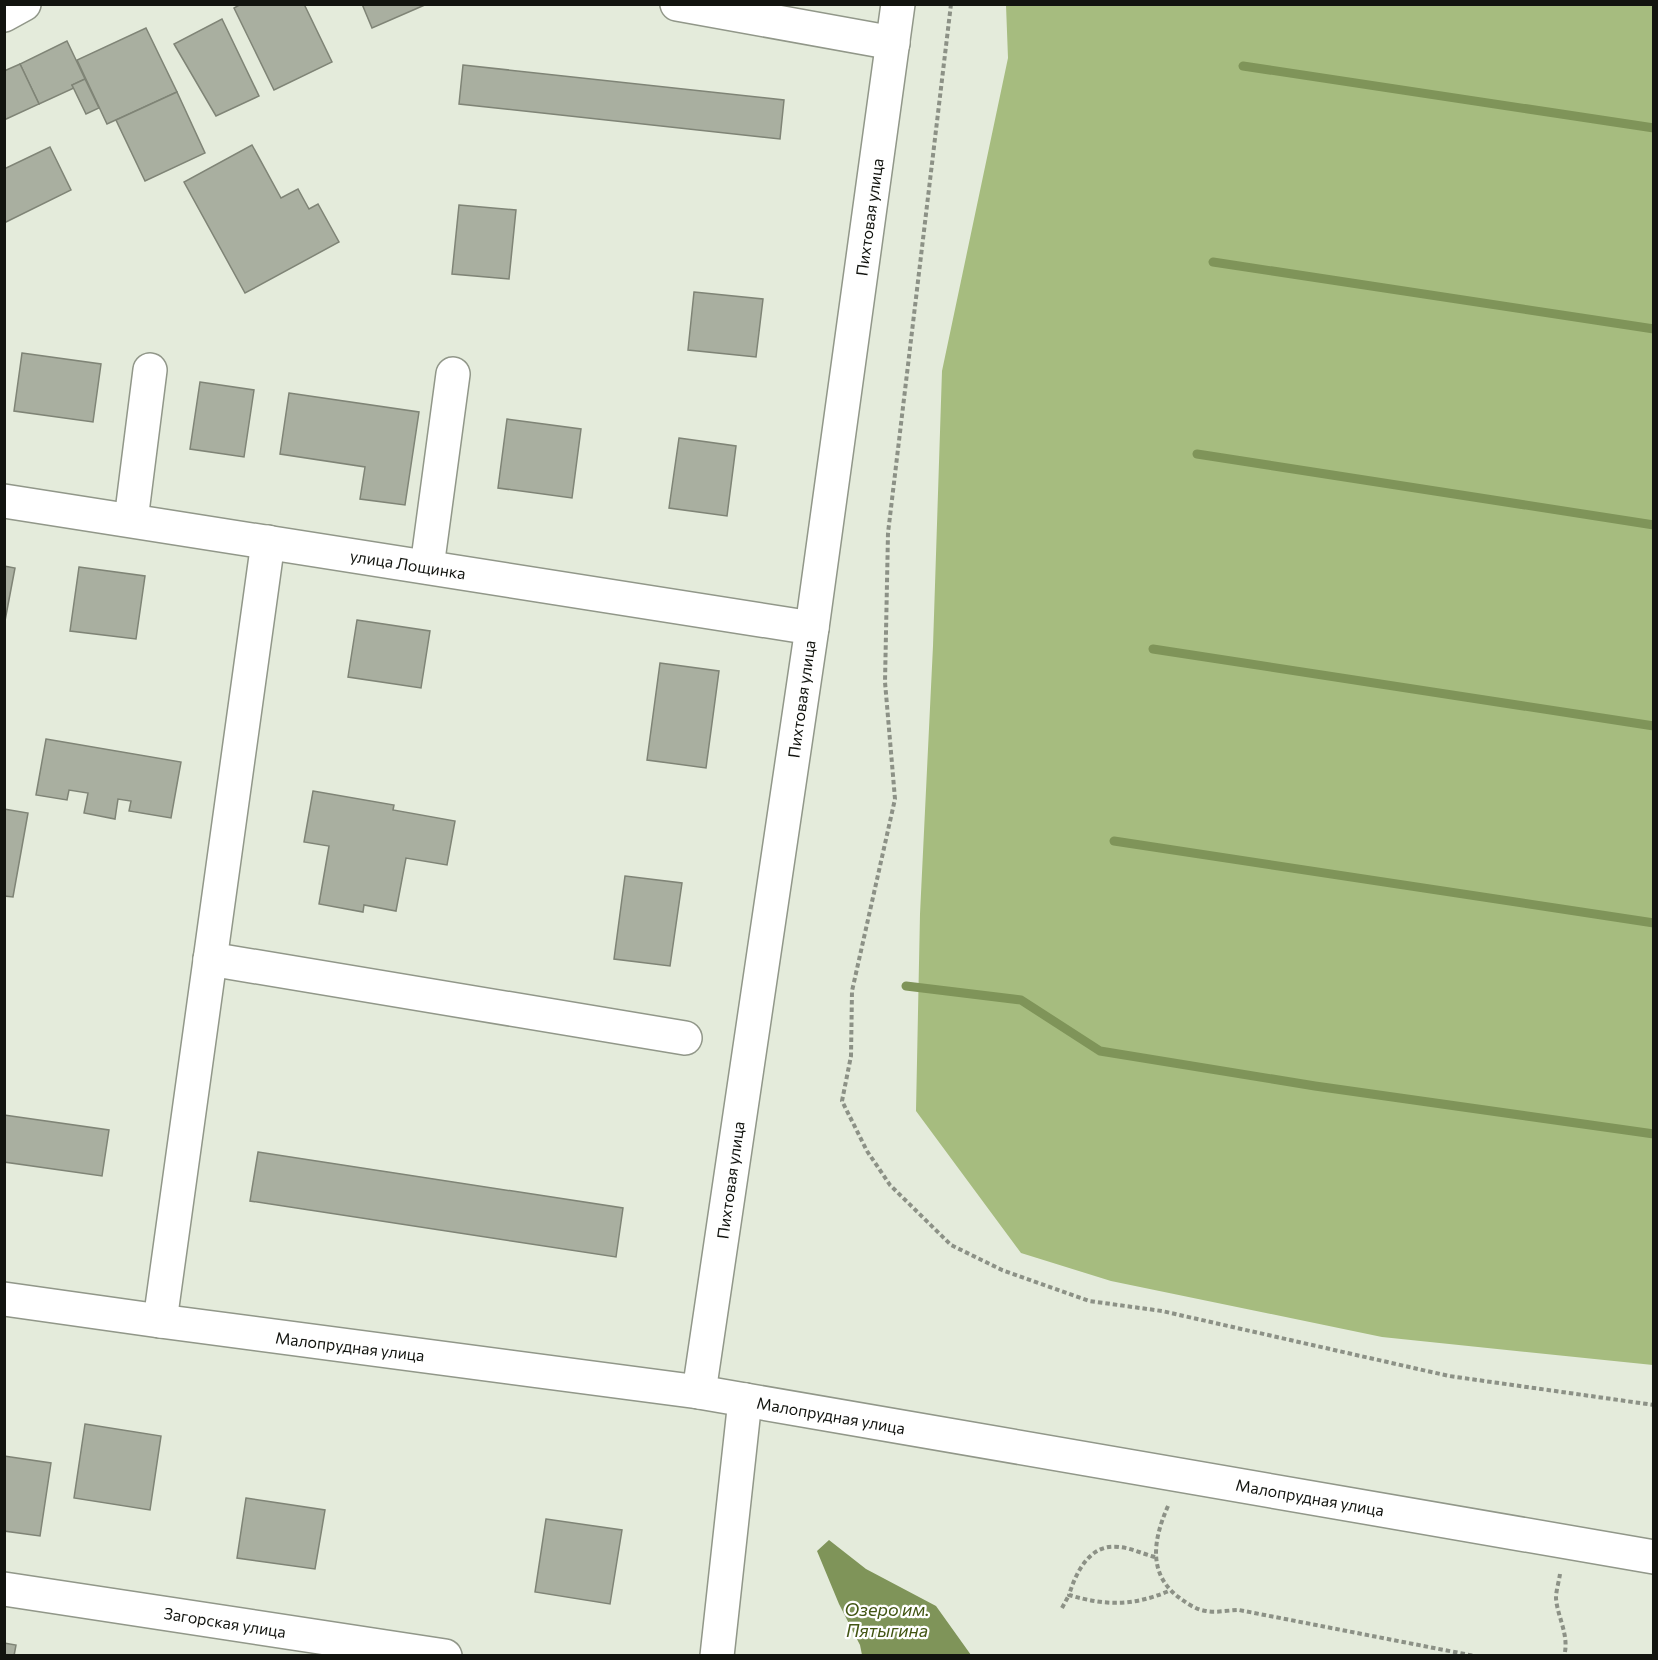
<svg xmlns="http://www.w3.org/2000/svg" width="1658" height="1660" font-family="Commissioner,sans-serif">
<rect width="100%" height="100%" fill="#e4ebdb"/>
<path fill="#a6bc7f" d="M1006,5H1653V1365L1382,1337L1111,1281L1021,1253L916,1111L920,914L933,646L942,371L1008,58Z"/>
<path fill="#7f9459" d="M829,1540L866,1569L936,1606L971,1655H862L860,1645L839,1604L817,1551Z"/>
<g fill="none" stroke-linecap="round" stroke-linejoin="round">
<g stroke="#7f9459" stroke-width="9">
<path d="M1243,66L1654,128"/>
<path d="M1213,262L1654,329"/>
<path d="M1197,454L1654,525"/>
<path d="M1153,649L1654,726"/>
<path d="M1114,841L1654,923"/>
<path d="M906,986L1021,1000L1100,1051L1315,1086L1654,1134"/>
</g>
</g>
<g fill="#a9afa0" stroke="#7f8476" stroke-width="1.5">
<path d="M241,4H304L332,62L274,90L234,8Z"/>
<path d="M362,4H427L372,28Z"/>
<path d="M222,19L259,96L216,116L174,44Z"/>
<path d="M146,28L177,92L107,124L77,60Z"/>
<path d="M67,41L85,79L72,85L74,88L39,104L20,64Z"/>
<path d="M20,64L39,104L4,120V71Z"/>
<path d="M463,65L784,100L780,139L459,104Z"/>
<path d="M85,79L99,108L86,114L72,85Z"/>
<path d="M177,92L205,153L145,181L116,120Z"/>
<path d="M252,145L281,198L298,189L309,209L318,204L339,242L245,293L184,182Z"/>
<path d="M50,147L71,190L4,223V169Z"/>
<path d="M459,205L516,210L509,279L452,274Z"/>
<path d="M694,292L763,299L756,357L688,350Z"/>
<path d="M22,353L101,364L93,422L14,411Z"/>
<path d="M200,382L254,390L244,457L190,449Z"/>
<path d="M289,393L419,412L405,505L360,499L365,467L280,454Z"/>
<path d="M507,419L581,429L572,498L498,488Z"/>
<path d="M679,438L736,446L727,516L669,508Z"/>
<path d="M4,566L15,568L4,626Z"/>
<path d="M79,567L145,576L136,639L70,631Z"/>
<path d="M357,620L430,631L421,688L348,677Z"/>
<path d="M660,663L719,671L706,768L647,760Z"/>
<path d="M46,739L181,762L171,818L129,811L131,801L118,799L115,819L84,813L88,793L69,790L67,800L36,795Z"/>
<path d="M313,791L394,805L393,810L455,821L447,865L406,858L396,911L364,905L363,912L319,904L329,846L304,842Z"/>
<path d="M4,809L28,813L13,897L4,896Z"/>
<path d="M625,876L682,883L670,966L614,959Z"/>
<path d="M4,1115L109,1130L102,1176L4,1162Z"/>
<path d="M258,1152L623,1208L616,1257L250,1201Z"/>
<path d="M85,1424L161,1436L150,1510L74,1498Z"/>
<path d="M4,1456L51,1463L40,1536L4,1531Z"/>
<path d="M246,1498L325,1510L315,1569L237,1558Z"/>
<path d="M546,1519L622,1530L610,1604L535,1592Z"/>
<path d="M4,1643L16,1645L14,1656H4Z"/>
</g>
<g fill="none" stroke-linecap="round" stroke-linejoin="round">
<g stroke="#919789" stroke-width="36">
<g id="minor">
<path d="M677,4L893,43"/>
<path d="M4,15L24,4"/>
<path d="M4,501L812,628"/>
<path d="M131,520L150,370"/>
<path d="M427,567L453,374"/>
<path d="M210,959L685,1038"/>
<path d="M4,1299L160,1321L699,1392L1654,1557"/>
<path d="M160,1321L268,542"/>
<path d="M699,1392L812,628L898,4"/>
<path d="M4,1589L445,1656"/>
<path d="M717,1656L745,1400"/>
</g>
</g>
<g stroke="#8c9186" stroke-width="4" stroke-dasharray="4.5 3" stroke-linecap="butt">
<path d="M951,4L888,533L885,682L895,799L852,991L851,1056L842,1101L867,1151L890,1185L951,1245L1002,1270L1089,1301L1162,1311L1449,1376L1654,1405"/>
<path d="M1168,1506C1153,1540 1147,1575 1181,1599C1188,1604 1197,1610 1206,1611C1217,1613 1229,1610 1239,1610L1475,1656"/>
<path d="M1155,1557C1143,1554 1131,1548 1119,1547C1090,1543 1076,1572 1069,1595C1106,1606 1133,1606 1169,1591"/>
<path d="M1560,1574C1559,1581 1556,1591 1556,1598C1557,1616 1570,1636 1564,1656"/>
<path d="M1062,1608L1069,1595"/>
</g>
<use href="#minor" stroke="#fff" stroke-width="33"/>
</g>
<g text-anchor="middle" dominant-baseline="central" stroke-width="4.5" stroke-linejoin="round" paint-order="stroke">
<g font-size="16" fill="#12140f" stroke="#fff">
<text transform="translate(869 217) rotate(-82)">Пихтовая улица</text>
<text transform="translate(408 564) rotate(9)">улица Лощинка</text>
<text transform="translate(801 699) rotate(-82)">Пихтовая улица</text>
<text transform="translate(730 1180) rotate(-82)">Пихтовая улица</text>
<text transform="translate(350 1346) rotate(7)">Малопрудная улица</text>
<text transform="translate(831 1415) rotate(10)">Малопрудная улица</text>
<text transform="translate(1310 1497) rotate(10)">Малопрудная улица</text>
<text transform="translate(225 1622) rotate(9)">Загорская улица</text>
</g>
<g font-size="18" font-style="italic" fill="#425513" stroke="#fff">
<text x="887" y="1609">Озеро им.<tspan x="887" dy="21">Пятыгина</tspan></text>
</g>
</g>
<rect width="1658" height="1660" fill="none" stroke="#12140f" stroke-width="12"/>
</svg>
